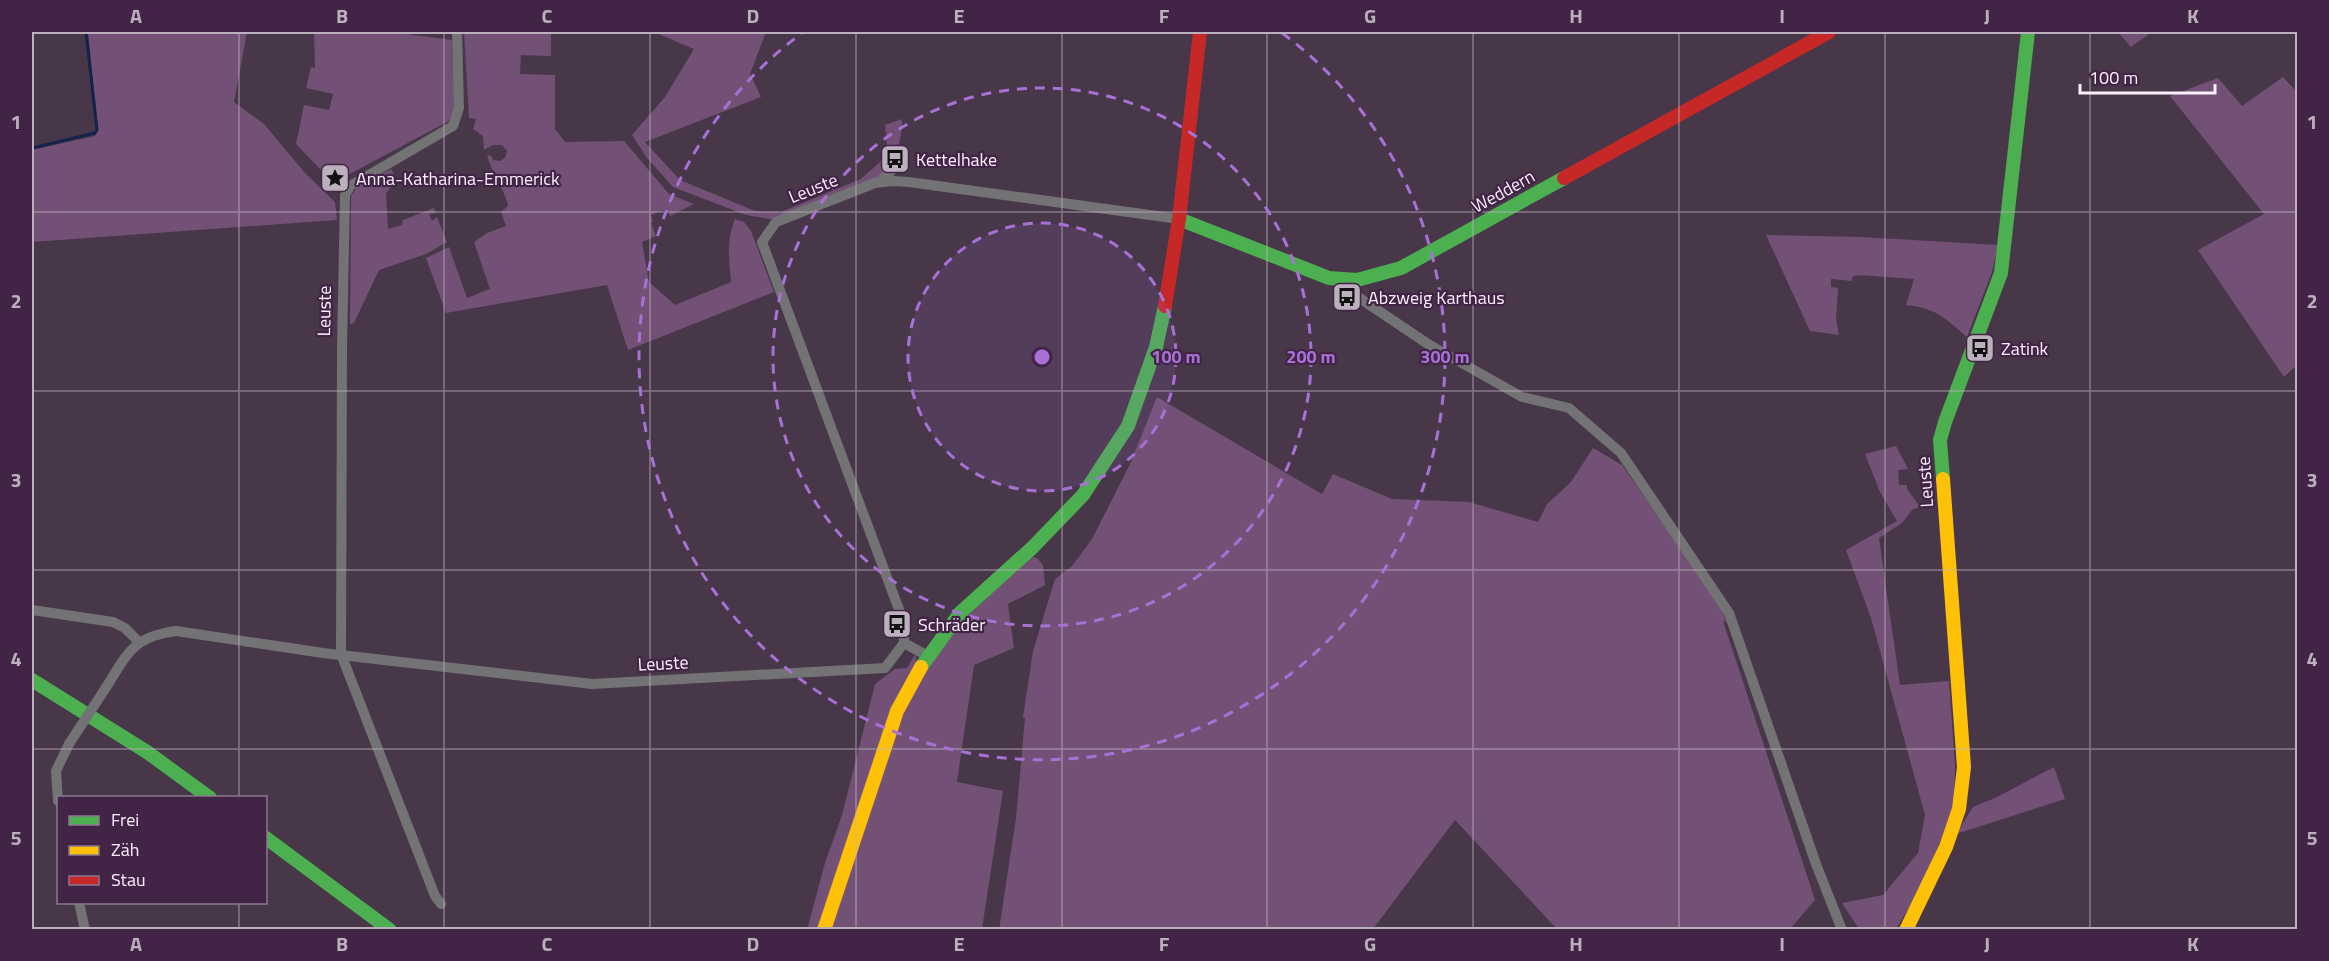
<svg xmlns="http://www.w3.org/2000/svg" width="2329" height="961" font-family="'Titillium Web',sans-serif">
<rect width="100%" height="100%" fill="#473749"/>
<g fill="#735177">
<path d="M88,32H247L234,102L264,124L305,173L335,202L337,220L32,242V150L95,136L98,130Z"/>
<path d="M314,32H390L452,40L455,111L449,121L344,177L338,188L296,144L304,105L329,110L333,94L306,88L311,67L315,68Z"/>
<path d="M464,32H551V56L521,55L520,74L555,75V129L565,142L624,141L669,194L694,204L670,216L667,209L651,215L653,222L651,223L656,236L642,242L649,282L675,305L731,282C729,260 726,240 735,219L744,222L751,231L774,292L628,350L607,285L446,313L426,258L449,247L467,298L490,289L474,242L487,233L506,226L501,212L508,206C507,196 491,169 487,156L491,155L493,160L500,161L505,158L507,151L502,145H493L484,150L483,136L473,129L476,119L469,118Z"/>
<path d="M654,32H766L750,74L761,97L645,142L680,180L755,211L781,212L861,179L880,162L887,145L885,125L902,119C902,143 895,166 875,180L776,220L746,215L673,187L647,158L632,135L665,97L694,49Z"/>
<path d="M2118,32H2152L2131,47Z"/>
<path d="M2283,77L2298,93V364L2284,377L2198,250L2264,214L2170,96L2218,78L2242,106Z"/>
<path d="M391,169L397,180L386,193L388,229L402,225L403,220L434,208L436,213L429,214L432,221L437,217L447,242L426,254L379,270L354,323L350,324L351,196L357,187Z"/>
<path d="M1766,235L1862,237L1998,245L1992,272L1967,337C1945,318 1936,308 1906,305L1914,279L1858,275L1852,277V281L1831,279V287L1838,288L1836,318L1839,335L1810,331Z"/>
<path d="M1157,397L1322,494L1333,474L1392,499L1469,502L1538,522L1547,504L1571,482L1593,448L1622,465L1722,608L1726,622L1723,621L1815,900L1790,929H1557L1455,820L1373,929L999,930L1016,818L1025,718L1023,717L1033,651L1055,579L1072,566L1092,539L1131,462Z"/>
<path d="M1896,446L1908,469L1898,470L1899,485H1907V489L1918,504L1932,502L1912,510L1902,523L1879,538L1900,685L1949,681L1955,766L1954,809L1919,892L1896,929H1859L1842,903L1883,895L1918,853L1925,815L1871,618L1846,550L1897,521L1880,492L1865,454Z"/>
<path d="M1031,557L1037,558L1043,565L1045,585L1008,604L1014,648L974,665L957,782L1003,791L982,929L829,930L887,752L914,688L956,627Z"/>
<path d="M915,654L917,662L819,929L807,930L825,863L842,815L875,684L895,669L907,668Z"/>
<path d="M2054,767L2065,799L1956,834L1973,807L1995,798Z"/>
</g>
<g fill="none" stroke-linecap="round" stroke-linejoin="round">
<path stroke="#13234c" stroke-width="3" d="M32,148L95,133L97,130L86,32"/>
<g stroke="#737274" stroke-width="10">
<path d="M881,181L894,168L901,155"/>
<path d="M1343,281L1348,289L1355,295L1428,344L1522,397L1569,408L1621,453L1729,613L1816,864L1842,930"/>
<path d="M32,610L113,622L125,628L139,642"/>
<path d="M904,643L928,656"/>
<path d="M105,689C128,653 132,637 176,631L323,653L592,684L885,668L904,643V623L762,242L776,222L875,183L892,181L909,182L1179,219"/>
<path d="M58,801L56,771L69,744"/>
<path d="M79,902L85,930"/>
<path d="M441,904L435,896L341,654L342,348L345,195L350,186L453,126L459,108L457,32"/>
</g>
<g stroke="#4caf50" stroke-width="14">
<path d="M1179,219L1329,278L1357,280L1401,268L1564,178"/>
<path d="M1943,479L1940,440L1945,422L2001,273L2028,32"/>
<path d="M921,667L960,613L1033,547L1083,495L1128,426L1156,347L1165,306"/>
<path d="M32,680L147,752L210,798"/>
<path d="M266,838L390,930"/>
</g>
<g stroke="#ffc107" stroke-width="14">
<path d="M824,930L897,711L921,667"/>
<path d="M1906,930L1946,847L1959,809L1964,767L1943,479"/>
</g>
<g stroke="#c62828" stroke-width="14">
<path d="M1564,178L1829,32"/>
<path d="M1165,306L1179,219L1200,32"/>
</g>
<path stroke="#737274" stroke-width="10" d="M69,744L105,689"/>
</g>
<path fill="none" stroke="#bdb0be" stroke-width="1.5" stroke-opacity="0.55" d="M239,32V798M444,32V930M650,32V930M856,32V930M1062,32V930M1267,32V930M1473,32V930M1679,32V930M1885,32V930M2090,32V930M32,212H2298M32,391H2298M32,570H2298M32,749H2298M239,902V930"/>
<circle cx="1042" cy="357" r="134" fill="#a871d5" fill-opacity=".12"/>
<g fill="none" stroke="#a871d5" stroke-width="3" stroke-dasharray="10 8">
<circle cx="1042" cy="357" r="134"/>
<circle cx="1042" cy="357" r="269"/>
<path d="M1282 33A403 403 0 1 1 802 33"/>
</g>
<defs>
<g id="bus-square" transform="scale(1.5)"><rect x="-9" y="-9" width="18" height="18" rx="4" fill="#bdb0be" stroke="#422546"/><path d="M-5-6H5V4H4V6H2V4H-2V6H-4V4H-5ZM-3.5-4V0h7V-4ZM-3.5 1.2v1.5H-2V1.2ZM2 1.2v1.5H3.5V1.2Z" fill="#111"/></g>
<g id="sight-square" transform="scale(1.5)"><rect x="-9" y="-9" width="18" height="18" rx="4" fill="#bdb0be" stroke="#422546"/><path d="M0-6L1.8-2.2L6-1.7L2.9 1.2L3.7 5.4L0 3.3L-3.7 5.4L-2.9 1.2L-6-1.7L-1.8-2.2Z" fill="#111"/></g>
</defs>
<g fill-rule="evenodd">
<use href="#bus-square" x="895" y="159"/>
<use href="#sight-square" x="335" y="178"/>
<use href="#bus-square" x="1347" y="297"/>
<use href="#bus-square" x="1980" y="348"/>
<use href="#bus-square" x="897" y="624"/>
</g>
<g text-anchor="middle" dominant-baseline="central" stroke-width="4.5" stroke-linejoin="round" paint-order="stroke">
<g font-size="18" fill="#fcf1fd" stroke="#422546" text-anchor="start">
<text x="916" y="159">Kettelhake</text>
<text x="356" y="178">Anna-Katharina-Emmerick</text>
<text x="1368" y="297">Abzweig Karthaus</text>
<text x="2001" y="348">Zatink</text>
<text x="918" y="624">Schräder</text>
</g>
<g font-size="18" fill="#fcf1fd" stroke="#422546">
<text transform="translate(813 188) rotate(-22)">Leuste</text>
<text transform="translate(1503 191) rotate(-29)">Weddern</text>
<text transform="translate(324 311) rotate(-89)">Leuste</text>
<text transform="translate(1925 482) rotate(-94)">Leuste</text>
<text transform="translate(663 663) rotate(-3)">Leuste</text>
</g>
</g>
<circle cx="1042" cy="357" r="9" fill="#a871d5" stroke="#422546" stroke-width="3"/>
<g font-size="18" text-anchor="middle" font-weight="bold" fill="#a871d5" stroke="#422546" stroke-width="4.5" stroke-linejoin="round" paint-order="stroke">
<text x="1176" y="363">100 m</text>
<text x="1311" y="363">200 m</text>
<text x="1445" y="363">300 m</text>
</g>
<rect width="2329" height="961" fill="none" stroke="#422546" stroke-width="66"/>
<rect x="57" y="796" width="210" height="108" fill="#422546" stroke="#8c778f" stroke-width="1.5"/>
<rect x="69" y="816" width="30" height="9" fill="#4caf50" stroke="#8c778f" stroke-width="1.5"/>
<text x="111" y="826" font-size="18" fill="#fcf1fd">Frei</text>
<rect x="69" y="846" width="30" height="9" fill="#ffc107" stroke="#8c778f" stroke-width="1.5"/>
<text x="111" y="856" font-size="18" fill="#fcf1fd">Zäh</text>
<rect x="69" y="876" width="30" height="9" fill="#c62828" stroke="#8c778f" stroke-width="1.5"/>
<text x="111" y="886" font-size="18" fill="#fcf1fd">Stau</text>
<path d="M2080 84v9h135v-9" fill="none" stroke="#fcf1fd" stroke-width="3"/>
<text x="2089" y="84" font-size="18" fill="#fcf1fd" stroke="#422546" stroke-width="4.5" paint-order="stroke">100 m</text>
<rect x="33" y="33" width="2263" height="895" fill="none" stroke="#bdb0be" stroke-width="2"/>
<g font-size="20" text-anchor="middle" font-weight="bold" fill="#bdb0be">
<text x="136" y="23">A</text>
<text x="342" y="23">B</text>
<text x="547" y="23">C</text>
<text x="753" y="23">D</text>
<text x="959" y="23">E</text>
<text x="1164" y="23">F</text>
<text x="1370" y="23">G</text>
<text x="1576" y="23">H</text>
<text x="1782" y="23">I</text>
<text x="1987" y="23">J</text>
<text x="2193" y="23">K</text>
<text x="16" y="129">1</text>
<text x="2312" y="129">1</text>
<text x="16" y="308">2</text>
<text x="2312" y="308">2</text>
<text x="16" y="487">3</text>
<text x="2312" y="487">3</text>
<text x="16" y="666">4</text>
<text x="2312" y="666">4</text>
<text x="16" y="845">5</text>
<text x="2312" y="845">5</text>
<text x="136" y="951">A</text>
<text x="342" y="951">B</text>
<text x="547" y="951">C</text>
<text x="753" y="951">D</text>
<text x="959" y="951">E</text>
<text x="1164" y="951">F</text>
<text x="1370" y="951">G</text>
<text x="1576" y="951">H</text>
<text x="1782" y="951">I</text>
<text x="1987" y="951">J</text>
<text x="2193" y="951">K</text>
</g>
</svg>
